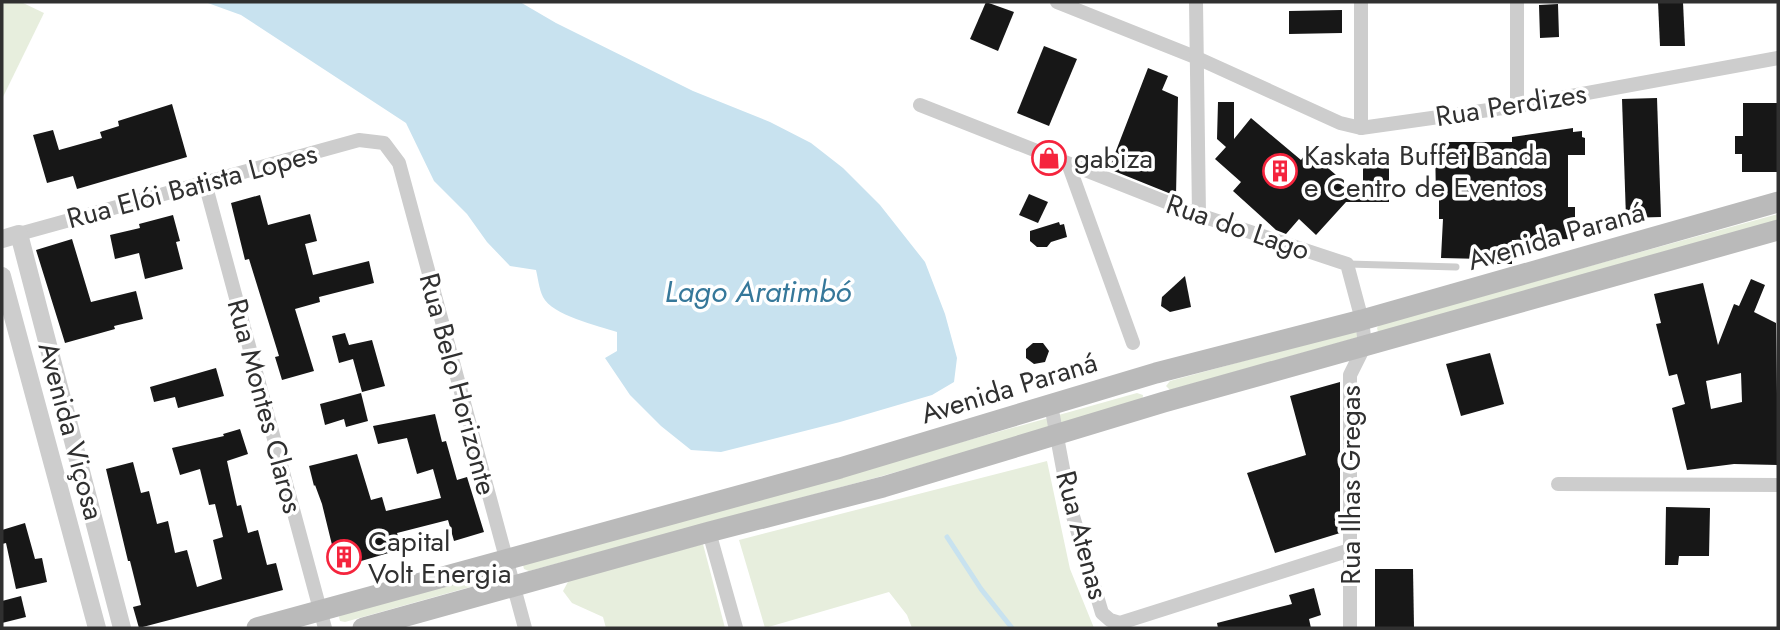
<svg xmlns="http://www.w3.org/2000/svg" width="1780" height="630" font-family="Jost,sans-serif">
<rect width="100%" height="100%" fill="#fff"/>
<g fill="#e7eedd">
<path d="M2,2H21L44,13L2,99Z"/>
<path d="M1778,214V222L1378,332L1377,328L1380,324Z"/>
<path d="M1354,331H1357L1359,337L1170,390L1166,386L1170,381Z"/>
<path d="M1137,393L1143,395L1142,402L875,478L529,571L524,569L523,565Z"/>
<path d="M1047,461L1070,569L1094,628H912L907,615L889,592L765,628L739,540Z"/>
<path d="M703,544L725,628H606L603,617L572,603L563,591L569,580Z"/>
<path d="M496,571L498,575L495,580L345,622L340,621L339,617L342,612Z"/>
</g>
<path fill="#c8e2ef" d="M205,2H520L556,23L693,91L770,122L811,143L843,168L880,205L925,262L945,314L957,358L954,382L932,395L840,422L721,452L691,450L661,426L630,395L605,358L617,351V332C598,326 552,315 543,297C539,289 538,278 536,270L510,266L487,242L467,214L434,181L406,123L241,15Z"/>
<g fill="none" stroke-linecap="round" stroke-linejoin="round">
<path stroke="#c8e2ef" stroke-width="5" d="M947,537L981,589L1012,628"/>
</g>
<g fill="#171717" fill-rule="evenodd">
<path d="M986,2L1014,12L998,51L970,39Z"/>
<path d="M1658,2H1683L1685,46H1660Z"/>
<path d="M1558,4L1559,37L1540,38L1539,5Z"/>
<path d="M1342,10V33L1289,34V11Z"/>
<path d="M1044,46L1077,59L1049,126L1017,113Z"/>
<path d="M1148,68L1168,76L1162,90L1178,97L1176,196L1109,169Z"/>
<path d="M1657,98L1661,217L1626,218L1622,99Z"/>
<path d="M1218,102H1234V139L1251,118L1301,160L1308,151L1363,198V152H1389V202H1346L1316,235L1299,219L1286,234L1276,230L1233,191L1241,182L1215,159L1226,147L1217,139Z"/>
<path d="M1743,103H1778V172H1742V154H1735V136H1743Z"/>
<path d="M172,104L187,157L77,189L73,176L47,183L33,135L53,130L59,150L102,138L100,132L119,126L118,121Z"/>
<path d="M1573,128V132L1582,131V137L1585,138V155H1568V207H1575V239L1512,240V264H1484V259L1441,258L1443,219H1439V199H1436L1435,142H1512V137Z"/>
<path d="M1029,194L1048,202L1038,223L1019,215Z"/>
<path d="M260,195L268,225L310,214L317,241L305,244L313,275L369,261L374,283L319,297L320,302L295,309L314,371L282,380L275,357L279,356L249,259L245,260L231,203Z"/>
<path d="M173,215L180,241L176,242L183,269L145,279L139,253L115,259L110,235L140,228L139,224Z"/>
<path d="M1059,222L1060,225L1064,224L1067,237L1051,242L1047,247H1037L1030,241V231Z"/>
<path d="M72,239L91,302L136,291L143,319L114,326L115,329L65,343L36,250Z"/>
<path d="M1185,276L1191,307L1170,312L1161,306L1162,297Z"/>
<path d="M1751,279L1765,285L1754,312L1776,323L1778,465L1734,464L1687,470L1672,408L1685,404L1677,374L1669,376L1656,324L1661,323L1654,294L1703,283L1718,345L1734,304L1739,306ZM1741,373L1742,402L1711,409L1706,381Z"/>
<path d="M345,333L349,345L372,340L385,386L362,392L353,359L339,363L332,336Z"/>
<path d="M1033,343H1043L1049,351L1045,362L1034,364L1026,358V349Z"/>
<path d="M1490,353L1504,404L1461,416L1446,364Z"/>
<path d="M216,368L224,396L178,408L175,397L154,402L150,387Z"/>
<path d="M1340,382V533L1275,553L1247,473L1306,455L1290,396Z"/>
<path d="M361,393L368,421L346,427L344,419L325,425L320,404Z"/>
<path d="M435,414L442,442L446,441L457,480L467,477L484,532L454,541L448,520L397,533L402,549L334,569L329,550L333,549L322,504L315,485L314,486L309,466L357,454L371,500L382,497L386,511L441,498L433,469L417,474L407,438L378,444L373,426Z"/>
<path d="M240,429L248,454L227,461L237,506L241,505L248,533L258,530L267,565L276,563L283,590L139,628L133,607L141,605L130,561H128L106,469L133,462L141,493L149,491L157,524L168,521L175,553L187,550L197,587L222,579L213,540L223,537L215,504L209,505L200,469L180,475L172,448L224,436L223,434Z"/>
<path d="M1666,507L1710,508L1709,556H1679L1678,565H1665Z"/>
<path d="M25,523L35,559L42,558L47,582L16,589L6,543L2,544V530Z"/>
<path d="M1375,569H1413L1414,627H1375Z"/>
<path d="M1314,588L1321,615L1309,619L1311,628H1218L1217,623L1292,604L1289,595Z"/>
<path d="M21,596L26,617L2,623V601Z"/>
</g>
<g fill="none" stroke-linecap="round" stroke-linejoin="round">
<path stroke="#cdcdcd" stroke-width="7" d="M1348,264L1456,267"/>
<g stroke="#cdcdcd" stroke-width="14">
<path d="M1057,2L1195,57L1340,123L1361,128L1517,106L1778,58"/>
<path d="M1196,2L1199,215"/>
<path d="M1361,2V128"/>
<path d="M920,105L1199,215L1347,264L1362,320L1365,345L1350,375V628"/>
<path d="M1517,106V2"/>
<path d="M1069,166L1133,343"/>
<path d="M205,183L325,628"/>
<path d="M19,234L359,140L384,143L399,163L525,628"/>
<path d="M1051,405L1070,506L1102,613L1110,620L1120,623L1350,550"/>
<path d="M1558,484L1778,485"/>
<path d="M709,532L736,628"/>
</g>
<g stroke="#cdcdcd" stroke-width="18">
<path d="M2,239L19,234L122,628"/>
<path d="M2,276L97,628"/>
</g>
<g stroke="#bababa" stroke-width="21">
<path d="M257,628L840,468L1156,373L1362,320L1778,202"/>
<path d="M363,628L709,532L883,487L1164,402L1778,230"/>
</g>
</g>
<defs>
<g id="shop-ring" transform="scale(1.75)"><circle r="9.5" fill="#fff" stroke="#f5243d" stroke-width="1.5"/><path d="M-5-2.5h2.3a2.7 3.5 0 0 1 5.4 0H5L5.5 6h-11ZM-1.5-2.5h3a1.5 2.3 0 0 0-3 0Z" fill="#f5243d"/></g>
<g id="building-ring" transform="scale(1.75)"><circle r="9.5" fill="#fff" stroke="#f5243d" stroke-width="1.5"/><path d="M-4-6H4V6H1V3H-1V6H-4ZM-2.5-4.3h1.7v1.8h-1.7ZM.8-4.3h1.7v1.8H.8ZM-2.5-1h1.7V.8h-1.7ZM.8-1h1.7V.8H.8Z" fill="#f5243d"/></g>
</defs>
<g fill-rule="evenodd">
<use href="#shop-ring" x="1049" y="158"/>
<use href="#building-ring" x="1280" y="171"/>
<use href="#building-ring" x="344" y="557"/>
</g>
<g text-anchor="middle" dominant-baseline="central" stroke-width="7" stroke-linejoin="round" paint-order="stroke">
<g font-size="28" fill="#303030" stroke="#fff">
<text transform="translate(1511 105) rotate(-9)">Rua Perdizes</text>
<text transform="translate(192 186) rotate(-15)">Rua Elói Batista Lopes</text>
<text transform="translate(1238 227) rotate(19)">Rua do Lago</text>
<text transform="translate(1556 236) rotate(-16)">Avenida Paraná</text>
<text transform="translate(458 384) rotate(75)">Rua Belo Horizonte</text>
<text transform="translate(1009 388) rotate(-17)">Avenida Paraná</text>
<text transform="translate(265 406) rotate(75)">Rua Montes Claros</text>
<text transform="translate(71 431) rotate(75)">Avenida Viçosa</text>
<text transform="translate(1350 485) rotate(-90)">Rua Ilhas Gregas</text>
<text transform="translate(1082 535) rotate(75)">Rua Atenas</text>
</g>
<g font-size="28" fill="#303030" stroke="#fff" text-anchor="start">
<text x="1304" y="155">Kaskata Buffet Banda<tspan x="1304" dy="32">e Centro de Eventos</tspan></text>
<text x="1074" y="158">gabiza</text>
<text x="368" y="541">Capital<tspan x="368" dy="32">Volt Energia</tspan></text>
</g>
<g font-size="30" font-style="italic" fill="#36789a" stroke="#fff">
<text x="758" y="291">Lago Aratimbó</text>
</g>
</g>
<rect width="1780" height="630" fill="none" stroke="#303030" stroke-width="7"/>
</svg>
